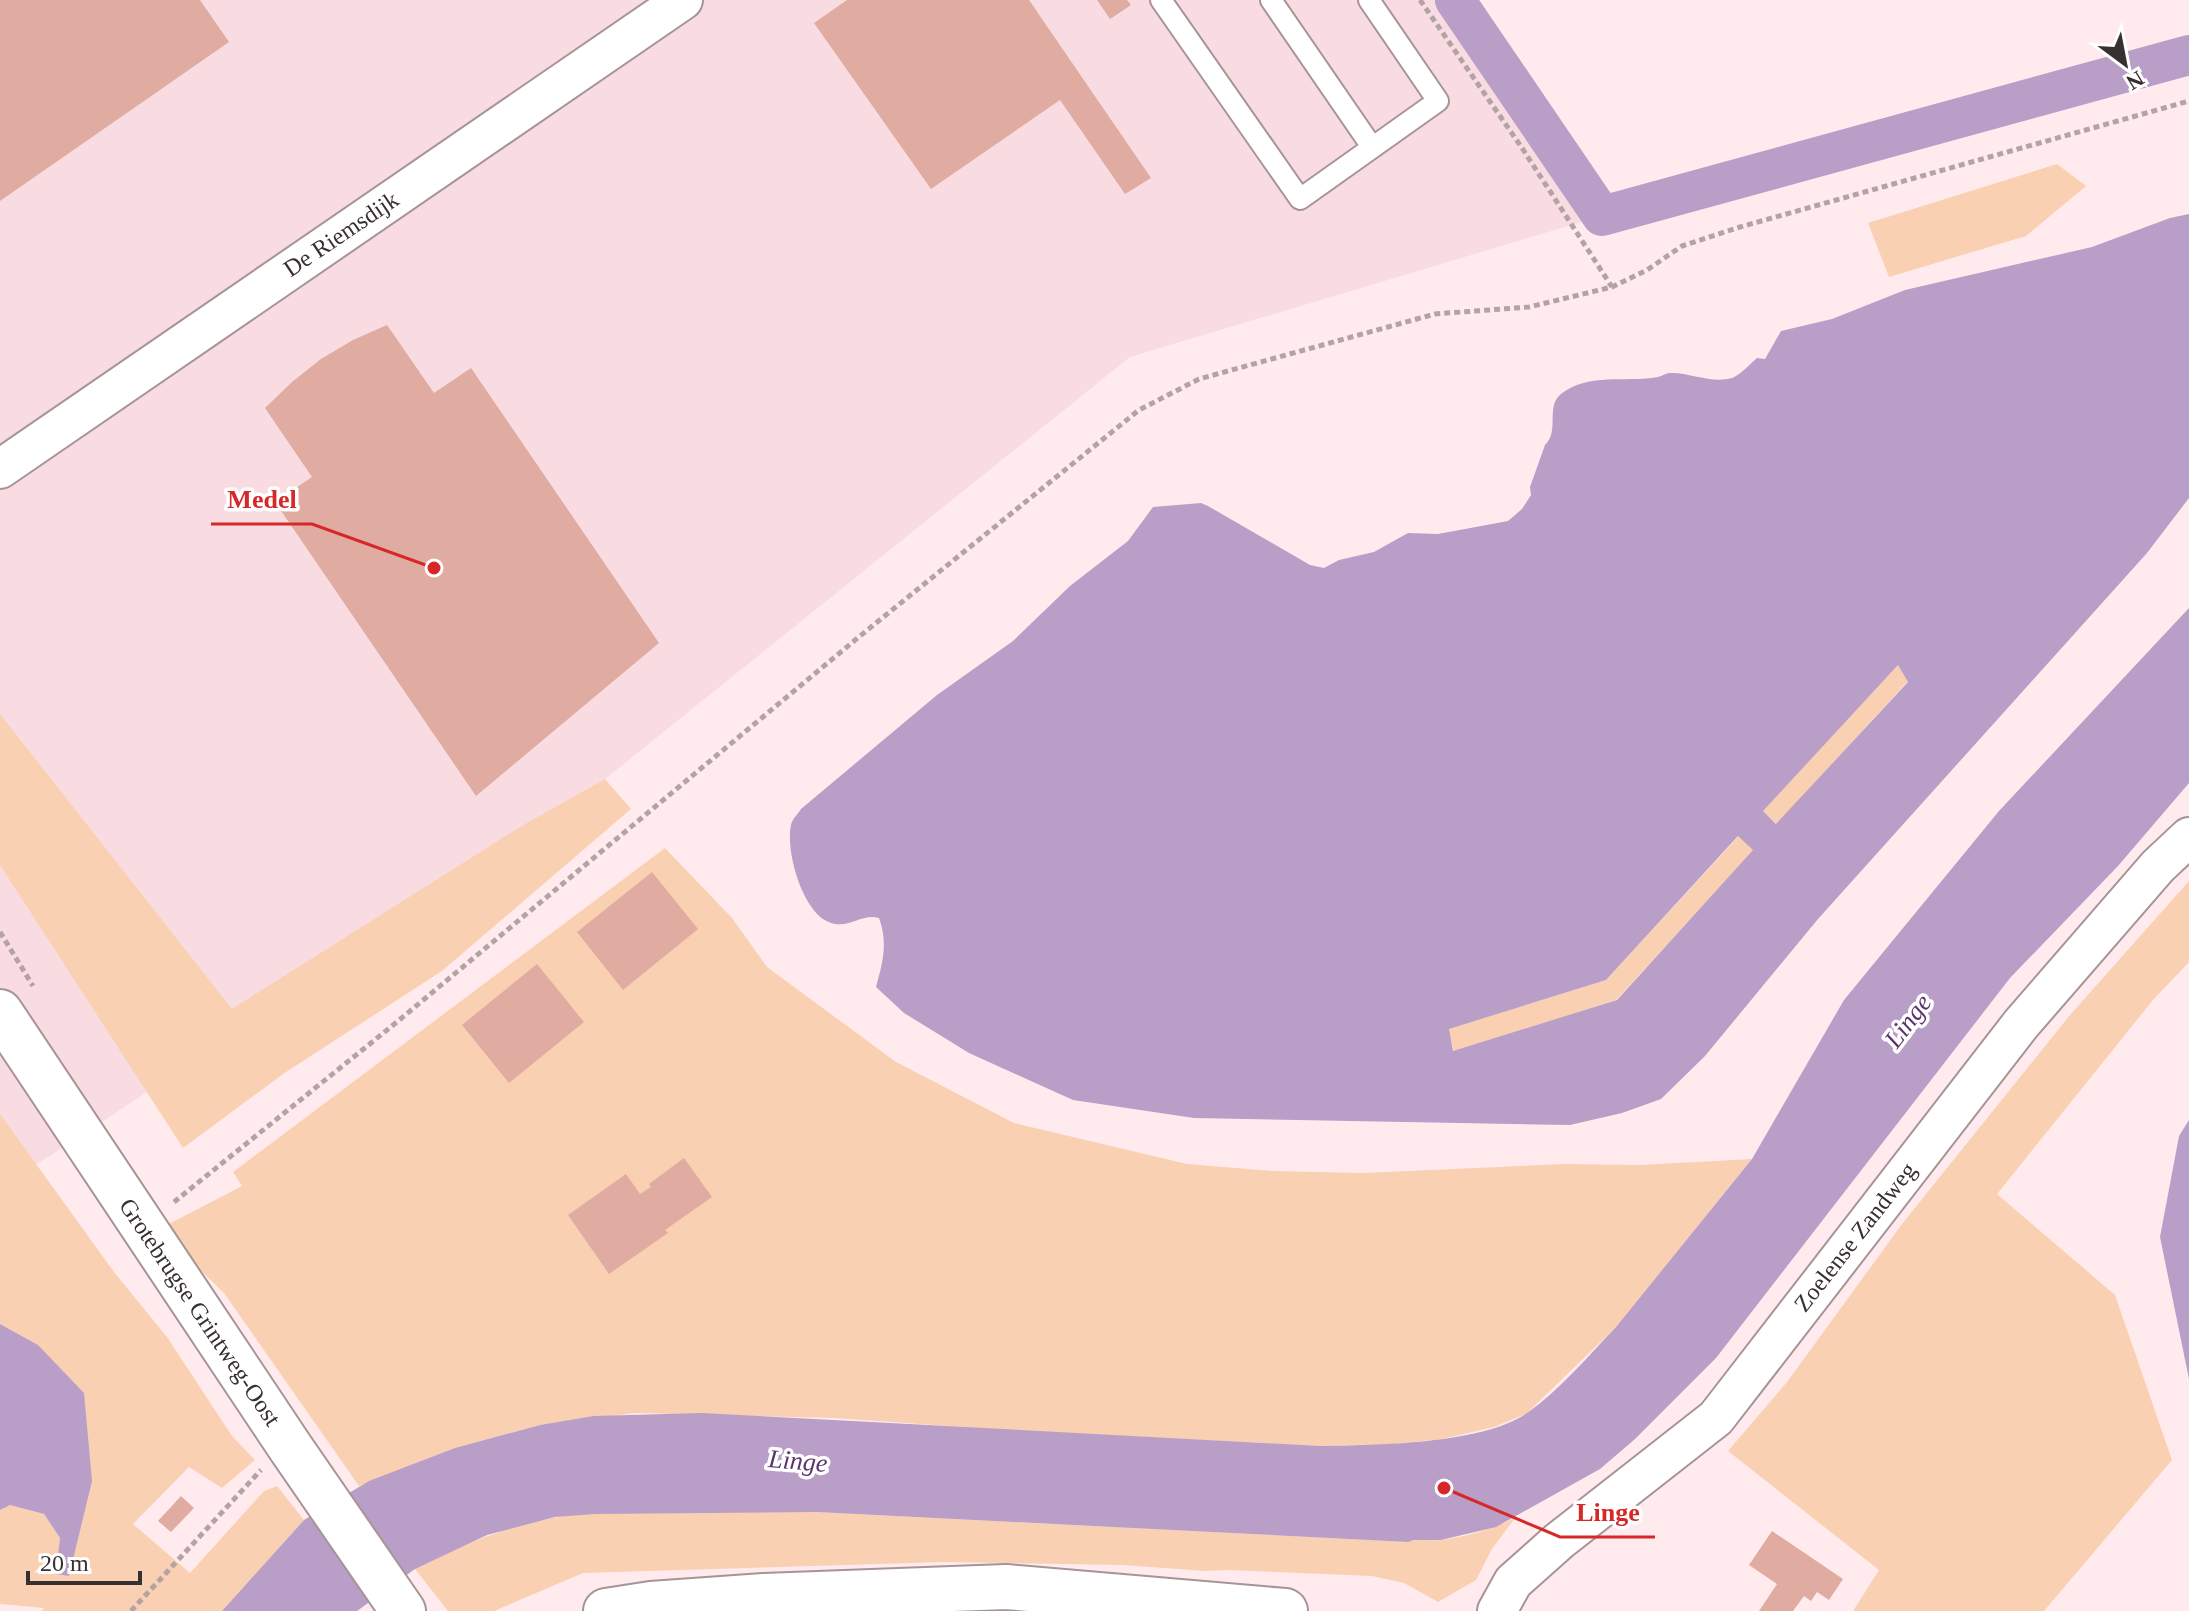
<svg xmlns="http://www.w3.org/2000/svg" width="2189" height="1611" font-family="Georgia,serif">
<rect width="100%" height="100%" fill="#ffebee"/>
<path fill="#f8dce1" d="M0,0H1455L1602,216L1130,357L605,779L126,1106L36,1165L0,1130Z"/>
<g fill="#fad0b2">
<path d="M2057,164L2086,186L2026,236L1889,277L1868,223Z"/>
<path d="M1898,665L1908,681L1777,824L1762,811Z"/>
<path d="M0,714L232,1009L520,827L605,779L631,809L442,971L283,1074L183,1148L0,865Z"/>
<path d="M1739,836L1754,850L1616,1000L1454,1052L1448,1029L1606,980Z"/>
<path d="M665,848L732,918L767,967L896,1062L1014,1123L1187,1164L1273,1171L1363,1173L1564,1164L1640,1165L1752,1159L1616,1327L1526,1414L1494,1427L1442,1439L1383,1445L1321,1446L1020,1431L834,1418L636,1413L540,1425L455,1448L359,1486L224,1293L191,1261L165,1226L242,1186L233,1172Z"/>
<path d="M2189,881V962L2153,1000L1997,1194L2115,1295L2172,1460L2044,1611H1853L1879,1570L1728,1451L1787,1382L1902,1224L2070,1015Z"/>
<path d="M0,1114L114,1272L167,1337L232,1436L255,1460L222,1488L189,1467L133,1524L190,1573L264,1491L277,1486L304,1520L222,1611H41L44,1608L0,1604V1510L10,1505L44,1514L60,1538L57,1573L68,1576L38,1345L0,1324Z"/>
<path d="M713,1511L817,1512L1408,1542C1419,1538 1429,1541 1440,1540C1466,1537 1492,1529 1515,1518L1492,1549L1476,1580L1438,1602L1404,1583L1372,1576L1227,1570L1206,1571L1122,1565L945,1562L583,1573L494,1611H448L415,1569C459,1545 504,1528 553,1518C604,1507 661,1512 713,1511Z"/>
</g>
<g fill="#b99ec7" fill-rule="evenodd">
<path d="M2189,214V498L2147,553L1818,919L1705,1056L1661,1099L1622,1113L1570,1125L1194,1118L1073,1100L969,1053L904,1013L876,987C883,962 888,942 879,918C862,913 849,929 831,923C803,915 785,851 791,825C792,819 798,814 801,809L937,695L1013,641L1070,586L1128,541L1153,507L1201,503L1208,506L1310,565L1324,568L1339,560L1374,552L1408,533L1438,534L1508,521L1522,509L1531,495L1530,487L1545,445C1560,431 1545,407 1561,394C1589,372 1626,383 1658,377C1662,376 1666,373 1670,373C1689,372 1712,384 1732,378C1740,375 1750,364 1757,358L1765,359L1781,331L1832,319L1905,290L2092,247L2170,218ZM1898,665L1908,682L1776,824L1763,811ZM1738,836L1753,850L1617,1000L1453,1051L1449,1029L1606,980Z"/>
<path d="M2189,608V783L2118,866L2010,978L1716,1358L1635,1439L1600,1469L1496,1527L1441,1540H1414L1408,1542L817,1512L595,1514L555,1517L487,1535L415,1569L357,1611H222L304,1520L369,1481L455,1448L540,1425L594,1416L702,1413L1321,1446C1375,1445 1483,1444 1527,1413C1560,1390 1588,1356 1616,1327L1752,1159L1844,1000L1999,811Z"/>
<path d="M2189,1120V1379L2160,1237L2179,1136Z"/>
<path d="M0,1324L38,1345L84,1393L92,1481L69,1576L56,1574L60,1538L44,1514L10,1505L0,1510Z"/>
</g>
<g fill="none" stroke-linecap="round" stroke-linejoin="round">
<path stroke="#b99ec7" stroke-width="40" d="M1455,0L1602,216L2189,55"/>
</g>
<g fill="#e0aba0">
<path d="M0,0H200L229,42L0,201Z"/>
<path d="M847,0H1029L1151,178L1125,194L1060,100L931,189L814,23Z"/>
<path d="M1097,0H1127L1131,5L1110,19Z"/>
<path d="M387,325L434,393L471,368L659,643L476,796L275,502L312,477L265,408L292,382L321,359L353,340Z"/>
<path d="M652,872L698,929L623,990L577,932Z"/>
<path d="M537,964L584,1022L509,1083L462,1025Z"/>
<path d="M684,1158L712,1197L665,1230L668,1233L609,1274L568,1215L626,1174L640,1194L651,1187L649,1184Z"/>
<path d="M181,1496L194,1508L171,1532L158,1521Z"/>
<path d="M1772,1531L1843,1579L1829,1600L1817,1592L1811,1601L1804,1596L1793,1611H1759L1777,1584L1749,1565Z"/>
</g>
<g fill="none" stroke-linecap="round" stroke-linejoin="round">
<g stroke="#a69497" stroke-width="24">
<g id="lane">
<path d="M1161,0L1300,199L1438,101L1369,0"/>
<path d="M1271,0L1372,147"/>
</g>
</g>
<g stroke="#a69497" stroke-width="42">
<g id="street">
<path d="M0,469L683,0"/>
<path d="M1497,1611L1513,1582L1559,1541L1716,1418L2021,1024L2158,866L2189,837"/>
</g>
</g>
<g stroke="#a69497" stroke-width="48">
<g id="secondary">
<path d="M0,1012L290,1447L403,1611"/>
<path d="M606,1611L651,1604L764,1596L1006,1587L1285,1611"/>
</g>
</g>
<g stroke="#b3a3a5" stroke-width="5" stroke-dasharray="6 4" stroke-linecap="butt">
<path d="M1420,0L1522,148L1612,287"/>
<path d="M0,932L33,986"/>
<path d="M174,1202L392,1026L860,636L1139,410L1199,379L1435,314L1529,307L1612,287L1647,270L1682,246L1740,227L2189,101"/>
<path d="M131,1611L261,1470"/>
</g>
<use href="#lane" stroke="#fff" stroke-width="20"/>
<use href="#street" stroke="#fff" stroke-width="38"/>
<use href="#secondary" stroke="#fff" stroke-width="44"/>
</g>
<g text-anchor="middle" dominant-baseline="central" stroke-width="7" stroke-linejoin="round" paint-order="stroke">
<g font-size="24" fill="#372f30" stroke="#fff">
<text transform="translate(341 234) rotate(-34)">De Riemsdijk</text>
<text transform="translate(1855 1237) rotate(-52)">Zoelense Zandweg</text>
<text transform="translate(200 1312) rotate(56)">Grotebrugse Grintweg-Oost</text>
</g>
<g font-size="26" font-style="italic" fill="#59356b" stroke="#fff">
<text transform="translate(1908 1021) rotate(-53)">Linge</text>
<text transform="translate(798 1461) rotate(5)">Linge</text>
</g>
</g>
<path fill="none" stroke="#d62828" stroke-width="3" d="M434 568L312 524H211M1444 1488L1560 1537H1655"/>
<g fill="#d62828" stroke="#fff" stroke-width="3">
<circle cx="434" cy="568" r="8"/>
<circle cx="1444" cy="1488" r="8"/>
</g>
<g font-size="26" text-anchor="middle" font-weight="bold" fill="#d62828" stroke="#fff" stroke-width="7" stroke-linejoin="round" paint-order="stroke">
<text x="262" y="508">Medel</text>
<text x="1608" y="1521">Linge</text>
</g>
<g transform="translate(2125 64) rotate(148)" stroke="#ffffff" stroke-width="6" paint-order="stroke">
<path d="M0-6L14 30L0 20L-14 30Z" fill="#372f30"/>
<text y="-12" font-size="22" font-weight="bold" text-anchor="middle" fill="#372f30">N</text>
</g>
<path d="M28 1571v12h112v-12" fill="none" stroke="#372f30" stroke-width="4"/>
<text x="40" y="1571" font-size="24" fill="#372f30" stroke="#ffffff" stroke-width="6" paint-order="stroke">20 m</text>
</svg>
